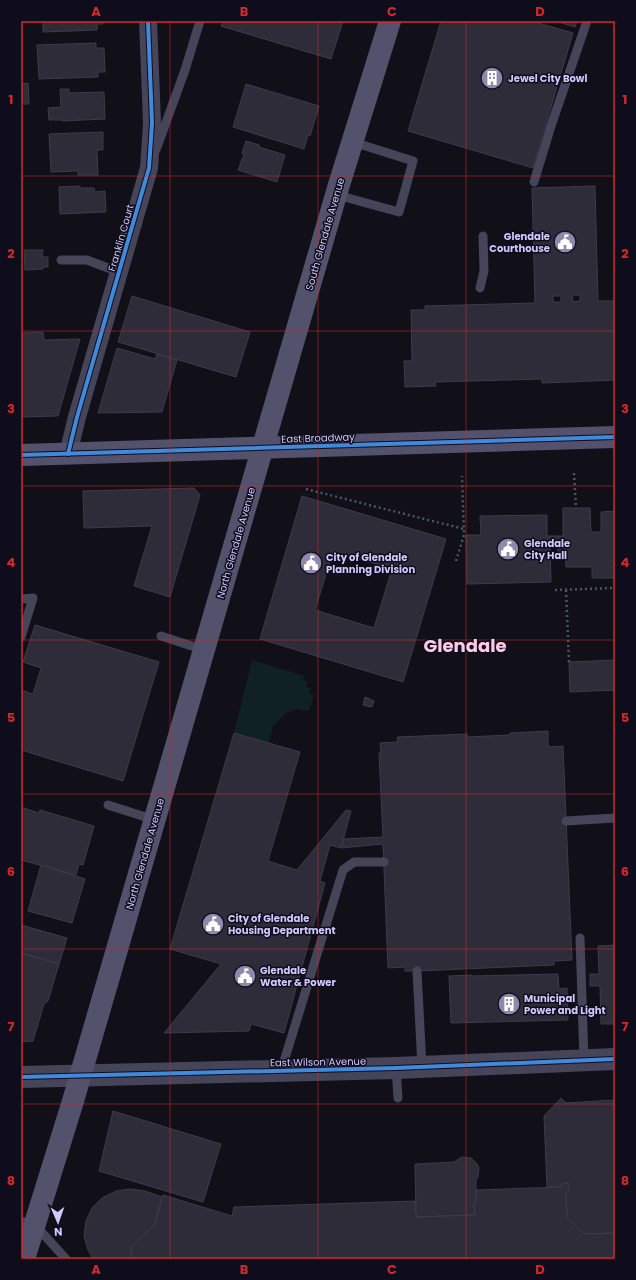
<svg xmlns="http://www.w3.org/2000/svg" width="636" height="1280" font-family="Poppins,sans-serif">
<rect width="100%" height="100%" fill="#111018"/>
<path fill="#0f2122" d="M252,660L304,676L303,680L308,682L306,687L311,688L309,693L314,695L309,711L297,709L285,714L273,726L269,743L234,733Z"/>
<g fill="#2f2c3a" stroke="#3d3a4c" fill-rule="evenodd">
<path d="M43,21H103V24H97V30L43,32Z"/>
<path d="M223,21H343L331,59L221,26Z"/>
<path d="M441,21H531L573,33L533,168L408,131Z"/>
<path d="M555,21H577L575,27Z"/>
<path d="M96,43V48H104L105,72H98V77L39,79L37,45Z"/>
<path d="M28,83L29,104H21V84Z"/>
<path d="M246,84L319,106L310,136L308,135L304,149L233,127Z"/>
<path d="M60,89H69V93L104,92L105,119L62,121V120H49L48,108L61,107Z"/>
<path d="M103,132V150H97L98,175H78V171L51,172L49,134Z"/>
<path d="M246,141L259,145V147L285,155L277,182L238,170L244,154L242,153Z"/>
<path d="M80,186V188H94L95,192L105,191L106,212L60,214L59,187Z"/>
<path d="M595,186L598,301H615V380L542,383V379L435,382L436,386L405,387L404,361H412L411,310H425V306L535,303L532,188ZM572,295H580V301L573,302ZM553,296H561V302H553Z"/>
<path d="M24,250H43L42,257H48V267H43V269L25,270Z"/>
<path d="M132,296L250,332L236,377L118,342Z"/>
<path d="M43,332L44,340L80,339L58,416L21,417V333Z"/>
<path d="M117,348L155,359L157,354L177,360L162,412L98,413Z"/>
<path d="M194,488L200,495L170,597L134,586L152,526L84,528L83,491Z"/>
<path d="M302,496L446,539L403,682L260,639ZM333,551L392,569L374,628L315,610Z"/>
<path d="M563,508H590L591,532H601V512L615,511V578H592V567H566L565,553H558V545H550L551,582L467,584L466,535H481L480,516L547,515V536H563Z"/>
<path d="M35,625L159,662L123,781L21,750V690L33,694L41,668L23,662Z"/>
<path d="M615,660V690L570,692L569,662Z"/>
<path d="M365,697L374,701L372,707L370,706V707L363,705Z"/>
<path d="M548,731V747L563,746L572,960L554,961V965L417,971H405V967L388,968L383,844L341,848L344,839L383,837L379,753H381L380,743L398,742L397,737L467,734V737L510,735V733Z"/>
<path d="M234,733L300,752L268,861L297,870L346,810L351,811L341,848L330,845L320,881L325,883L284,1033L251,1024L249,1031L164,1033L221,964L170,949Z"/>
<path d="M21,807L39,813L40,810L94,826L83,865L79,864L76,875L21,860Z"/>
<path d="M41,865L85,879L72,923L28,911Z"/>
<path d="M21,925L67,938L59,964L21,953Z"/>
<path d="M615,945V1024H601L600,986H590V974H599L598,946Z"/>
<path d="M21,953L59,964L48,1001L44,1004L33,1041L21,1042Z"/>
<path d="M558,974L559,989L567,988L568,1020L451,1023L449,976L472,975L473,976Z"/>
<path d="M561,1098L566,1103L615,1100V1233L584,1234L567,1217L566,1193L569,1190L568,1183L562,1184V1187H547L544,1116Z"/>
<path d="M113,1111L221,1144L203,1202L99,1171Z"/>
<path d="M462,1157L471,1158L477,1164L479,1168L478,1177L476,1180V1202H474L475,1215L416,1217L415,1164L454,1162Z"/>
<path d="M568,1183L569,1190L566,1193L567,1217L584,1234L615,1233V1259H132L131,1247L155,1224L163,1195L232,1216L234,1207L415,1201L416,1217L475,1215L474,1202H476V1190L562,1187V1184Z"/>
<path d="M130,1189L145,1191L162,1197L155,1224L131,1247L132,1259H93L88,1250L84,1236L86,1221L92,1208L102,1198L116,1191Z"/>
</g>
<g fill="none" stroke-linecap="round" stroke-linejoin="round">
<g stroke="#4a5762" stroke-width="2.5" stroke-dasharray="2 3" stroke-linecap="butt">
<path d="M574,473L576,508"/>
<path d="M306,489L464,529"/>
<path d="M456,561L464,535L462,476"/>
<path d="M555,590L615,588"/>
<path d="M566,590L569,662"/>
</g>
<g stroke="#464458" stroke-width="9">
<path d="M156,150L185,70L200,21"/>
<path d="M534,182L551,126L587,21"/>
<path d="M337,195L399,212L413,161L353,142"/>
<path d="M61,260H87L108,268L120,270"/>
<path d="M480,288L484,271L483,236"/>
<path d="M21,599L33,598L21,637"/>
<path d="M161,636L204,650"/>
<path d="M108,805L155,820"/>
<path d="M566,821L615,818"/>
<path d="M580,938L584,1061"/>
<path d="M417,971L422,1067"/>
<path d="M396,1068L398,1098"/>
<path d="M281,1071L343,870L354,862H384"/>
<path d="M21,1221L35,1225L66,1259"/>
</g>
<path stroke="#464458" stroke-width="18" d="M68,454L77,417L149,168L152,123L148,21"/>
<path stroke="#464458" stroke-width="22" d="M21,1077L396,1068L615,1059"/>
<g stroke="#53516b" stroke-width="22">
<path d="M21,455L615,437"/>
<path d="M24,1259L73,1101L338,188L390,21"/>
</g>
<g stroke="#0f0c1b" stroke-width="6">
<g id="cycleway">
<path d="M68,454L77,417L149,168L152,123L148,21"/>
<path d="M21,455L615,437"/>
<path d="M21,1077L396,1068L615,1059"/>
</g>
</g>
<use href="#cycleway" stroke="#408adc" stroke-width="4"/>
</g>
<path fill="none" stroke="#d62828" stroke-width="1" stroke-opacity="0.55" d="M170,21V1259M318,21V1259M466,21V1259M21,176H615M21,331H615M21,486H615M21,640H615M21,794H615M21,949H615M21,1104H615"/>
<defs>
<g id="building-disc" transform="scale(1.15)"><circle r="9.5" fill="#8e88ac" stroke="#0f0c1b"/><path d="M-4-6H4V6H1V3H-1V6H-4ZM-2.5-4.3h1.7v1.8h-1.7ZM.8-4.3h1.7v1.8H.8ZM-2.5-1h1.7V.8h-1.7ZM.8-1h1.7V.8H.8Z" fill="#fff"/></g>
<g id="civic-disc" transform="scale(1.15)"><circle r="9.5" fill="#8e88ac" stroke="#0f0c1b"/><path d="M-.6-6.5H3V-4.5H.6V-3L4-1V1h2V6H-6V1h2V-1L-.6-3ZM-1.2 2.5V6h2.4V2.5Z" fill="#fff"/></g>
</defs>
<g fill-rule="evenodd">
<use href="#building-disc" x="492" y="78"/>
<use href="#civic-disc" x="565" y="242"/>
<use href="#civic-disc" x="508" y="549"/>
<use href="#civic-disc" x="311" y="563"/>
<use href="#civic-disc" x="213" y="924"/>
<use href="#civic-disc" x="245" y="976"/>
<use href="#building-disc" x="509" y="1004"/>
</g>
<g text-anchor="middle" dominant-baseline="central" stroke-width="3" stroke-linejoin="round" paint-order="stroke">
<g font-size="10" font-weight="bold" fill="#d1c8fc" stroke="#0f0c1b" text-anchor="start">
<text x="508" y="78">Jewel City Bowl</text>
<text x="550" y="236" text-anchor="end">Glendale<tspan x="550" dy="12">Courthouse</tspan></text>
<text x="524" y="543">Glendale<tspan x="524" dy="12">City Hall</tspan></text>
<text x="326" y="557">City of Glendale<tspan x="326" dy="12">Planning Division</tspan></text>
<text x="228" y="918">City of Glendale<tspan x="228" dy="12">Housing Department</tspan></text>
<text x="260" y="970">Glendale<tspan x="260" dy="12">Water &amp; Power</tspan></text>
<text x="524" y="998">Municipal<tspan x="524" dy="12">Power and Light</tspan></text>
</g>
<g font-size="10" fill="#d1c8fc" stroke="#0f0c1b">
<text transform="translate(325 234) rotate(-74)">South Glendale Avenue</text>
<text transform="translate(121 238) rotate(-74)">Franklin Court</text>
<text transform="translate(318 438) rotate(-2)">East Broadway</text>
<text transform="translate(236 543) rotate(-74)">North Glendale Avenue</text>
<text transform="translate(145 854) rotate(-74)">North Glendale Avenue</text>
<text transform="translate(318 1062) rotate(-1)">East Wilson Avenue</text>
</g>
<g font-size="18" font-weight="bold" fill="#fccae7" stroke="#0f0c1b">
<text x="465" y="645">Glendale</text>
</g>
</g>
<rect width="636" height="1280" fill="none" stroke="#0f0c1b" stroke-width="44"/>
<g transform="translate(58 1222) rotate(178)" stroke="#0f0c1b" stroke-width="3" paint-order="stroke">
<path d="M0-3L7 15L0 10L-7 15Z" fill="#d1c8fc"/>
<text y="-6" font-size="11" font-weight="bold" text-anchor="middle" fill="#d1c8fc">N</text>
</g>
<rect x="22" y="22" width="592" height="1236" fill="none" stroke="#d62828" stroke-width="1.5"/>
<g font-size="13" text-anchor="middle" font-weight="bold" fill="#d62828">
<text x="96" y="16">A</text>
<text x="244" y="16">B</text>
<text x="392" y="16">C</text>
<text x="540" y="16">D</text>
<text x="11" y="104">1</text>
<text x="625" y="104">1</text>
<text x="11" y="258">2</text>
<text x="625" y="258">2</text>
<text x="11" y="413">3</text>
<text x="625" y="413">3</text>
<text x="11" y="567">4</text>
<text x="625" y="567">4</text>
<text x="11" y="722">5</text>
<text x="625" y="722">5</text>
<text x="11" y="876">6</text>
<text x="625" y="876">6</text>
<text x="11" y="1031">7</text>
<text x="625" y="1031">7</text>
<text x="11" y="1185">8</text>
<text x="625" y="1185">8</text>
<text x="96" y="1274">A</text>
<text x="244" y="1274">B</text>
<text x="392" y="1274">C</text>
<text x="540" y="1274">D</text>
</g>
</svg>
